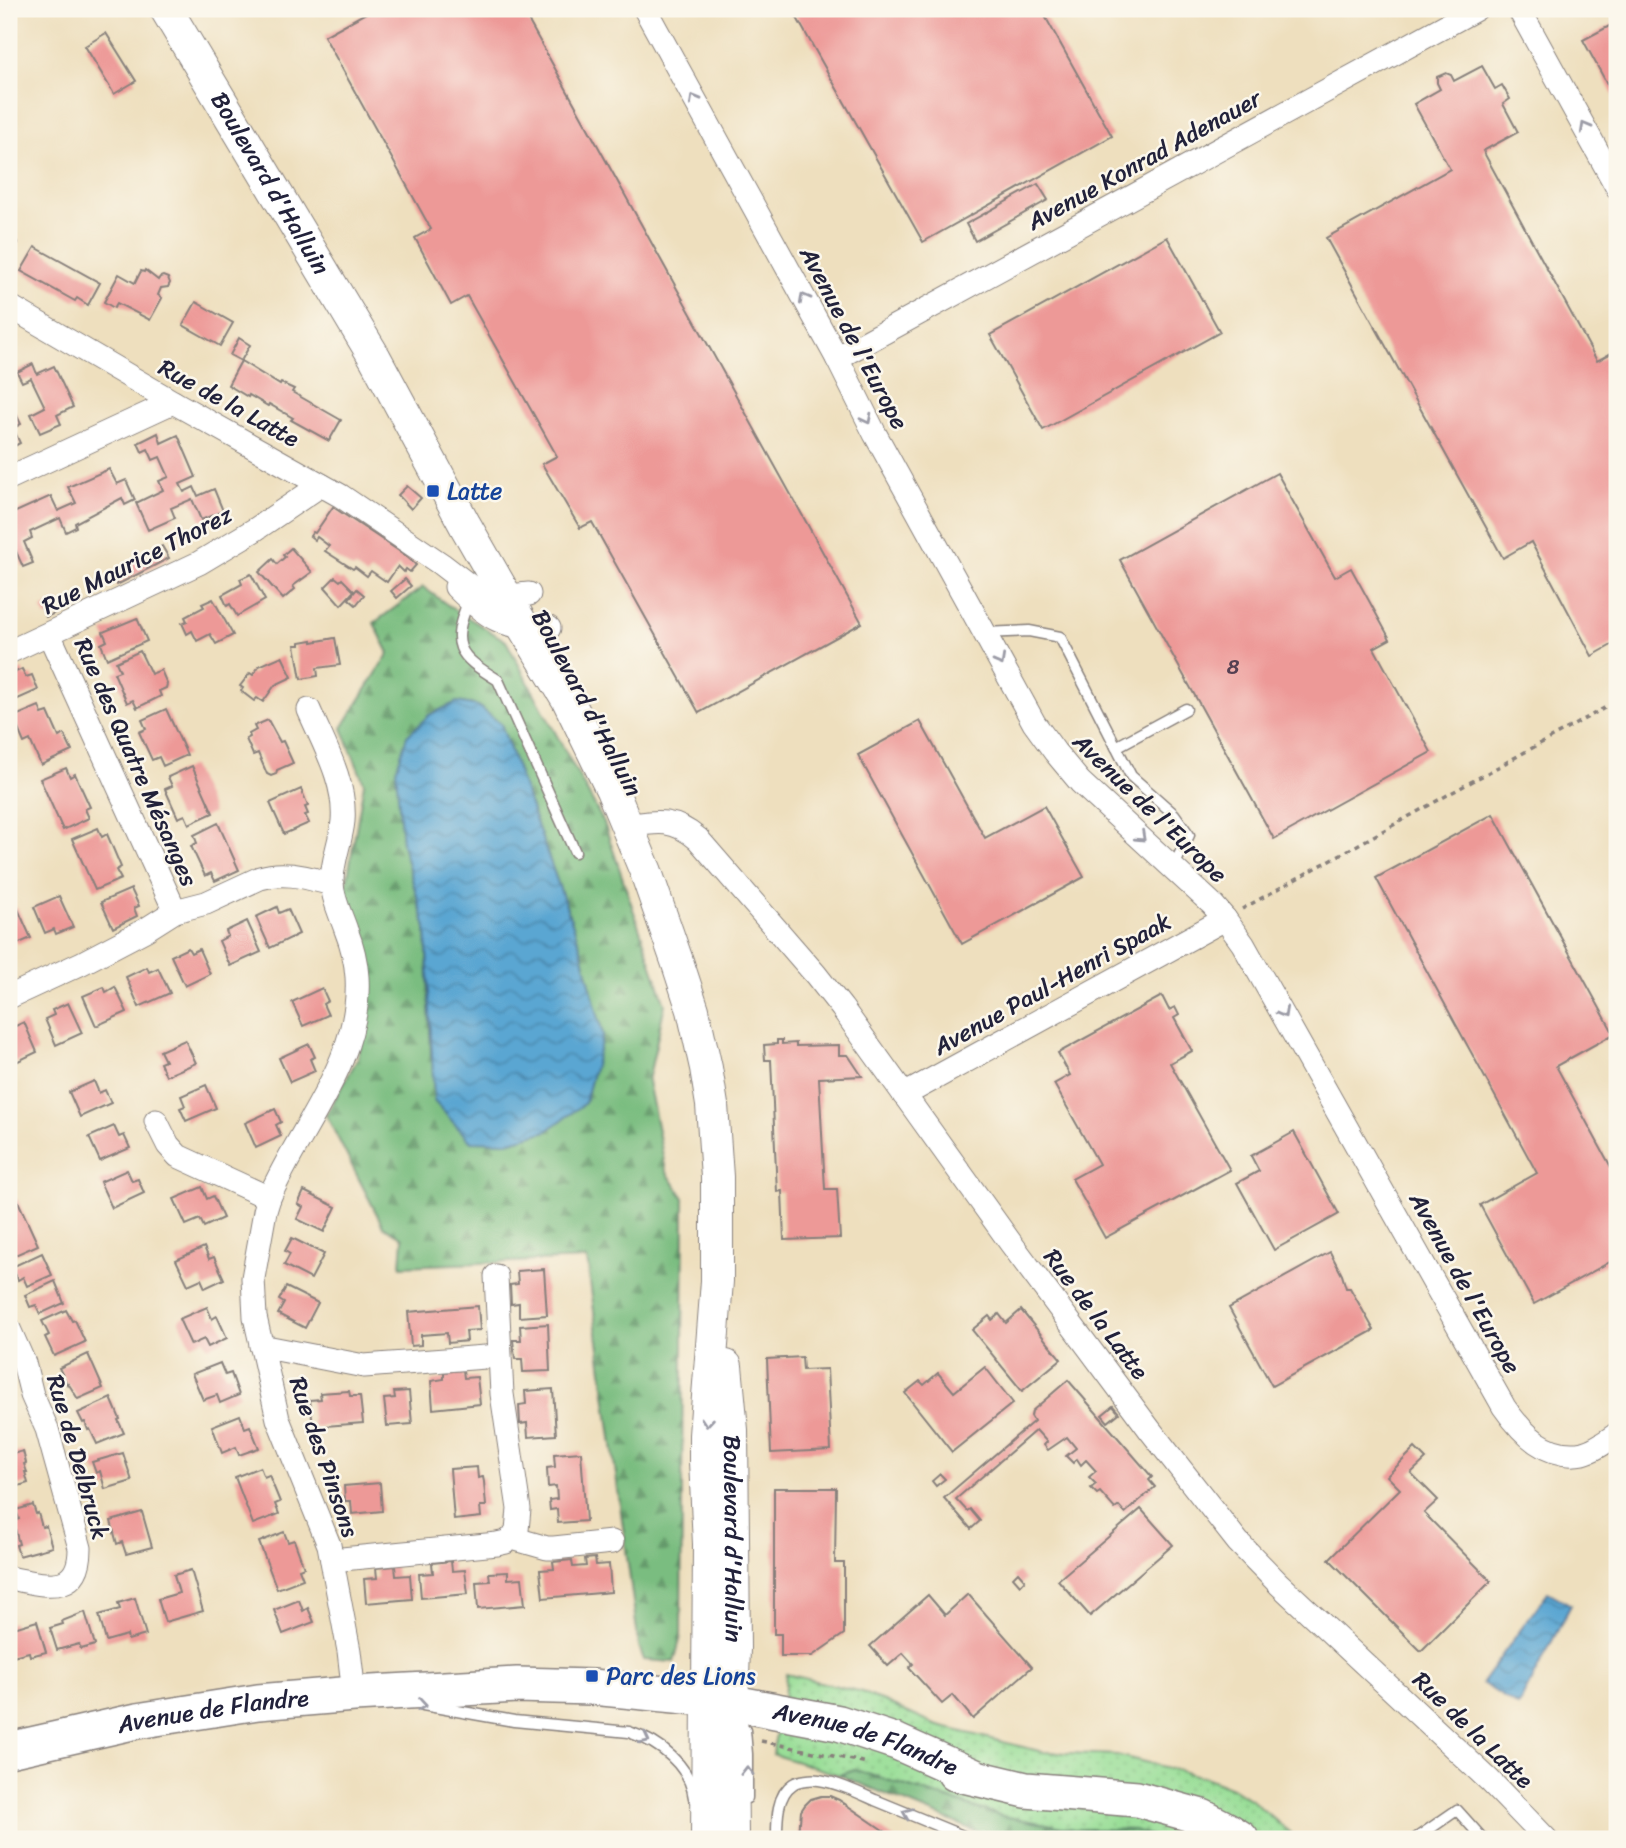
<svg xmlns="http://www.w3.org/2000/svg" width="1626" height="1848" font-family="Sriracha,sans-serif">
<defs>
<pattern id="grass-dots" width="8" height="8" patternUnits="userSpaceOnUse" patternTransform="scale(1.75)"><rect width="8" height="8" fill="#99de97"/><path d="M2 2h.1M6 6h.1" fill="none" stroke="#84be83" stroke-width="1.8" stroke-linecap="round"/></pattern>
<pattern id="forest-firs" width="22" height="20" patternUnits="userSpaceOnUse" patternTransform="scale(1.75)"><rect width="22" height="20" fill="#7abd80"/><path d="M5 1l3.5 6h-7zM16 11l3.5 6h-7z" fill="#64996a"/></pattern>
<pattern id="water-waves" width="16" height="10" patternUnits="userSpaceOnUse" patternTransform="scale(1.75)"><rect width="16" height="10" fill="#5aa6d2"/><path d="M0 5q4-4 8 0t8 0" fill="none" stroke="#4a87ac"/></pattern>
</defs>
<rect width="100%" height="100%" fill="#fbf7ec"/>
<filter id="ink" filterUnits="userSpaceOnUse"><feTurbulence type="fractalNoise" baseFrequency=".0143" numOctaves="2"/><feDisplacementMap in="SourceGraphic" scale="14" xChannelSelector="R" yChannelSelector="G"/><feConvolveMatrix kernelMatrix="1 2 1 2 8 2 1 2 1" color-interpolation-filters="sRGB"/></filter>
<filter id="wash" filterUnits="userSpaceOnUse"><feTurbulence type="fractalNoise" baseFrequency=".00686" numOctaves="4" result="noise"/><feDisplacementMap in="SourceGraphic" scale="28" xChannelSelector="R" yChannelSelector="G"/><feGaussianBlur stdDeviation="1.57" result="paint"/><feColorMatrix in="noise" values="0 0 0 0 0 0 0 0 0 0 0 0 0 0 0 0 0 1.4 0 .05"/><feComposite in="paint" operator="in"/></filter>
<g filter="url(#wash)">
<rect width="100%" height="100%" fill="#eedfbe"/>
<path fill="url(#grass-dots)" stroke="#5e8069" stroke-width="2" d="M786,1674L862,1692L935,1725L1043,1752L1117,1755L1207,1778L1232,1788L1254,1802L1297,1839H1159L1133,1830L1073,1829L1002,1816L855,1770L839,1775L772,1754L784,1697Z"/>
<g fill="url(#forest-firs)" stroke="#4e705e" stroke-width="2" fill-rule="evenodd">
<path d="M423,587L449,606L506,641L604,823L665,1004L648,1081L666,1171L684,1198L681,1636L674,1662L644,1660L639,1646L587,1259L401,1266L403,1238L383,1226L326,1115L358,1058L371,978L345,893L364,783L342,728L389,653L374,623ZM457,702L478,706L501,724L580,945L603,1035L431,1057L426,928L402,844L429,715Z"/>
<path d="M855,1770L1002,1816L1073,1829L1134,1830L1159,1839H995L839,1775Z"/>
</g>
<g fill="url(#water-waves)" stroke="#3e6486" stroke-width="2">
<path d="M457,702L478,706L501,724L580,945L603,1035L585,1103L547,1131L507,1142L470,1141L434,1101L426,928L402,844L396,770L407,736L429,715Z"/>
<path d="M1548,1592L1571,1605L1518,1706L1482,1683Z"/>
</g>
<g id="blocks">
<g fill="#ed9997">
<path d="M373,9H522L862,623L699,713L592,522L580,528L542,464L557,456L467,296L451,305L415,238L431,229L324,36Z"/>
<path d="M792,9H1041L1112,136L923,242Z"/>
<path d="M1617,22V102L1583,40Z"/>
<path d="M106,33L136,81L114,94L85,46Z"/>
<path d="M1482,66L1495,89L1502,85L1510,99L1503,104L1518,132L1483,151L1597,361L1617,350V642L1592,656L1531,542L1503,558L1326,238L1450,169L1414,104L1440,89L1437,83V77L1446,73L1451,75L1454,81Z"/>
<path d="M1038,184L1048,200L975,241L966,224Z"/>
<path d="M9,233L18,243L9,253Z"/>
<path d="M1167,237L1220,332L1043,430L990,335Z"/>
<path d="M35,247L100,283L88,305L77,298L75,301L21,271Z"/>
<path d="M145,270L158,280L160,277L163,276L168,278L170,283L168,287L161,288L158,295L162,298L150,320L117,303L114,308L104,302L119,274L135,283L141,271L144,272Z"/>
<path d="M196,302L233,323L220,346L183,325Z"/>
<path d="M239,338L250,345L241,361L230,355Z"/>
<path d="M241,361L280,385L281,383L294,389L292,392L341,420L329,441L291,420L293,418L269,404L268,406L249,395L248,397L228,385Z"/>
<path d="M33,364L37,374L54,366L73,407L57,415L61,424L40,433L31,414L45,407L31,378L22,382L17,372Z"/>
<path d="M11,404L21,424L13,428L20,443L9,449V405Z"/>
<path d="M158,433L161,443L178,435L196,477L180,484L184,492L194,487L198,496L214,489L223,511L201,520L192,499L171,508L175,518L148,530L136,503L163,490L159,481L169,477L160,457L153,460L148,449L142,452L138,443Z"/>
<path d="M109,469L117,484L126,480L135,500L125,505L122,498L75,523L76,527L66,532L60,518L30,532L32,538L24,542L33,563L23,567L14,547L9,550V526L13,524L9,515L51,496L58,511L76,503L68,487Z"/>
<path d="M1277,473L1335,577L1351,568L1390,639L1374,648L1431,752L1274,839L1120,560Z"/>
<path d="M407,486L421,498L411,509L398,495Z"/>
<path d="M333,507L405,555L416,565L410,572L406,569L404,572L398,566L387,582L371,571L367,576L355,567L353,569L325,551L329,546L317,537L315,540L310,536L313,532L315,533Z"/>
<path d="M162,546L169,558L117,585L111,573L138,560Z"/>
<path d="M291,548L312,572L293,586L295,589L283,599L259,572L273,559L277,564L285,557L283,555Z"/>
<path d="M251,574L265,600L237,616L230,604L227,606L222,595L242,584L240,579Z"/>
<path d="M335,577L340,581L342,579L354,591L341,605L325,587Z"/>
<path d="M405,579L411,586L397,598L391,591Z"/>
<path d="M357,589L364,595L356,605L349,599Z"/>
<path d="M213,599L233,635L216,644L210,634L197,641L192,631L187,634L182,623L187,621L185,617L204,607L202,604Z"/>
<path d="M58,601L62,610L46,617L42,609Z"/>
<path d="M137,618L147,641L107,659L101,644L107,641L103,632Z"/>
<path d="M335,638L340,665L317,668L318,676L301,679L295,645H300V642L312,640V642Z"/>
<path d="M140,651L151,674L161,670L167,684L166,688L159,691L161,696L137,708L133,700L127,703L114,673L120,671L116,662Z"/>
<path d="M282,656L292,677L275,685L263,702L257,698L254,701L241,691L243,688L240,686L250,673L253,675L259,666Z"/>
<path d="M22,669L26,677L32,675L38,690L9,703V675Z"/>
<path d="M39,706L42,714L48,712L59,737L64,734L72,751L41,765L30,740L24,743L13,717Z"/>
<path d="M166,709L187,755L163,766L159,757L152,760L139,732L146,729L142,720Z"/>
<path d="M268,720L280,742L283,741L293,763L277,770L276,774L271,776L267,774L258,753L253,755L246,739L250,737L249,734L256,730L254,726Z"/>
<path d="M920,721L985,838L1044,806L1084,877L962,944L858,755Z"/>
<path d="M192,766L213,813L189,824L185,815L178,818L165,789L172,786L168,777Z"/>
<path d="M66,768L70,777L75,774L90,807L85,809L89,818L63,830L40,779Z"/>
<path d="M301,789L308,806L305,807L308,814L305,815L309,823L284,834L270,803Z"/>
<path d="M1493,814L1614,1034L1556,1066L1617,1178V1258L1534,1304L1480,1205L1537,1173L1376,878Z"/>
<path d="M218,823L239,870L215,881L211,873L205,876L191,846L197,843L194,835Z"/>
<path d="M98,828L102,837L107,834L121,867L116,870L121,879L95,890L72,839Z"/>
<path d="M131,889L139,906L134,908L137,916L113,928L101,902Z"/>
<path d="M59,896L73,927L56,934L54,929L45,933L34,907Z"/>
<path d="M17,907L31,938L17,944L14,939L9,941V911Z"/>
<path d="M277,907L279,913L288,909L299,934L270,948L256,917Z"/>
<path d="M247,921L261,952L230,966L219,941L228,936L226,931Z"/>
<path d="M188,948L191,953L199,949L210,974L185,986L171,956Z"/>
<path d="M147,967L149,972L158,968L170,993L139,1007L126,977Z"/>
<path d="M104,987L106,992L115,987L127,1012L96,1026L83,996Z"/>
<path d="M322,988L328,1001L323,1004L328,1015L303,1026L292,1002Z"/>
<path d="M1162,996L1169,1010L1175,1007L1179,1015L1174,1018L1192,1051L1170,1063L1230,1170L1105,1238L1072,1179L1099,1164L1054,1084L1070,1075L1058,1053Z"/>
<path d="M68,1003L82,1033L56,1045L45,1019L54,1015L52,1010Z"/>
<path d="M24,1022L37,1052L12,1064L9,1057V1029Z"/>
<path d="M185,1040L196,1063L166,1076L160,1063L165,1061L160,1051Z"/>
<path d="M777,1040H782V1044L796,1043V1046L839,1045V1055H848L862,1076L819,1078L825,1189H837L840,1238L784,1240L782,1191L777,1192L771,1060H765L764,1045L777,1044Z"/>
<path d="M309,1044L315,1057L310,1059L315,1071L290,1082L279,1058Z"/>
<path d="M94,1081L99,1093L105,1090L111,1103L80,1117L69,1092Z"/>
<path d="M206,1085L216,1108L186,1121L180,1108L185,1106L181,1096Z"/>
<path d="M275,1109L281,1122L276,1125L281,1136L256,1148L245,1123Z"/>
<path d="M114,1126L119,1137L124,1135L130,1148L100,1161L89,1137Z"/>
<path d="M1294,1132L1339,1214L1274,1250L1237,1183L1259,1171L1251,1156Z"/>
<path d="M127,1170L132,1181L138,1179L144,1193L112,1208L100,1182Z"/>
<path d="M202,1187L207,1199L213,1196L223,1218L204,1227L200,1219L186,1225L174,1199Z"/>
<path d="M304,1191L336,1207L324,1232L297,1219L303,1207L298,1204Z"/>
<path d="M17,1199L38,1245L13,1256L9,1247V1203Z"/>
<path d="M292,1238L324,1254L311,1279L284,1265L290,1254L285,1251Z"/>
<path d="M204,1247L209,1259L214,1257L224,1279L205,1288L201,1279L188,1285L176,1260Z"/>
<path d="M1330,1252L1342,1275L1346,1288H1350L1374,1330L1272,1386L1229,1308Z"/>
<path d="M42,1253L52,1275L27,1286L23,1277L18,1280L12,1267Z"/>
<path d="M544,1269L547,1315L519,1317V1303L511,1304L510,1285L518,1284L517,1271Z"/>
<path d="M55,1281L64,1303L40,1314L36,1305L30,1307L25,1295Z"/>
<path d="M286,1287L318,1303L305,1328L278,1314L284,1303L279,1300Z"/>
<path d="M478,1306L480,1330L466,1331L467,1341L448,1343L447,1333L421,1335V1345L411,1346L408,1312Z"/>
<path d="M207,1307L212,1319L217,1316L227,1338L208,1347L204,1339L191,1345L179,1319Z"/>
<path d="M66,1310L72,1321L75,1320L85,1342L54,1356L45,1337L49,1335L42,1321Z"/>
<path d="M1021,1310L1061,1359L1022,1391L972,1330L989,1316L992,1320L999,1314L1006,1323Z"/>
<path d="M548,1324L550,1371L523,1372L522,1359H515L513,1340H521L520,1326Z"/>
<path d="M88,1354L103,1388L78,1399L68,1383L67,1384L59,1368Z"/>
<path d="M802,1357L803,1370L827,1369L831,1450L771,1453L767,1359Z"/>
<path d="M220,1363L225,1375L231,1373L239,1395L220,1403L217,1395L203,1400L192,1374Z"/>
<path d="M985,1367L1013,1403L952,1452L905,1393L920,1381L924,1385L938,1373L954,1392Z"/>
<path d="M463,1370L464,1378L477,1377L480,1404L433,1409L431,1381L444,1379V1372Z"/>
<path d="M1068,1380L1152,1477L1149,1480L1155,1487L1125,1513L1119,1506L1115,1509L1100,1492L1097,1494L1091,1488L1096,1484L1089,1477L1096,1471L1086,1460L1081,1465L1077,1459L1073,1463L1066,1456L1076,1448L1067,1437L1048,1450L1044,1445L1047,1442L1036,1430L956,1499L967,1511L970,1509L980,1521L971,1529L944,1498L1034,1421L1031,1416L1032,1411Z"/>
<path d="M553,1389L556,1435L528,1437L527,1423L520,1424L519,1405L526,1404L525,1391Z"/>
<path d="M349,1391L350,1396H360L363,1423L313,1427L310,1400L321,1399L320,1393Z"/>
<path d="M409,1391L412,1424L387,1426L384,1399L395,1398L394,1392Z"/>
<path d="M111,1398L120,1419L118,1420L124,1433L97,1444L90,1429L88,1430L85,1422L83,1423L78,1413Z"/>
<path d="M1113,1406L1119,1413L1108,1422L1102,1415Z"/>
<path d="M240,1415L245,1428L250,1426L259,1448L239,1455L236,1447L222,1453L212,1426Z"/>
<path d="M1415,1448L1426,1459L1411,1473L1438,1500L1424,1513L1491,1581L1421,1651L1329,1559L1400,1489L1387,1476Z"/>
<path d="M23,1451L26,1463L24,1464L27,1472H25L28,1483L9,1489V1455Z"/>
<path d="M581,1452L586,1521L558,1523L557,1509L550,1510L549,1500L557,1499L556,1486L548,1487L547,1468L555,1467L554,1454Z"/>
<path d="M123,1453L132,1481L105,1489L100,1471L96,1473L92,1462Z"/>
<path d="M260,1467L264,1477L269,1475L280,1502L275,1504L279,1514L253,1524L235,1477Z"/>
<path d="M477,1467L478,1478L483,1477L484,1482L486,1506H480L481,1517L454,1520L450,1469Z"/>
<path d="M940,1474L945,1479L936,1486L932,1481Z"/>
<path d="M380,1483L382,1511L352,1514L351,1501H345L344,1486Z"/>
<path d="M774,1488H836L835,1563H844V1634L812,1656H781V1634H774Z"/>
<path d="M33,1505L36,1514L38,1513L42,1527L46,1526L52,1547L19,1556L16,1545L19,1544L13,1521L19,1519L16,1510Z"/>
<path d="M1141,1509L1173,1545L1090,1616L1058,1580Z"/>
<path d="M142,1512L152,1547L126,1554L122,1542L117,1544L111,1521Z"/>
<path d="M284,1532L288,1542L294,1540L302,1562L304,1567L299,1569L303,1579L277,1589L259,1542Z"/>
<path d="M595,1558L596,1565L609,1564L611,1592L543,1598L540,1570L554,1569L553,1562L572,1560L573,1567L586,1566L585,1559Z"/>
<path d="M451,1561L452,1571L465,1570L468,1594L421,1598L419,1574L433,1573L432,1563Z"/>
<path d="M395,1566L396,1576L410,1575L412,1599L366,1603L364,1579L377,1578L376,1568Z"/>
<path d="M191,1570L203,1611L165,1622L158,1599L179,1593L174,1575Z"/>
<path d="M508,1572V1579L522,1578L525,1605L478,1609L476,1582L490,1581L489,1573Z"/>
<path d="M1018,1572L1025,1580L1020,1585L1013,1577Z"/>
<path d="M968,1594L1032,1667L973,1719L953,1695L942,1704L909,1668L913,1664L903,1653L888,1666L870,1646L928,1595L945,1615Z"/>
<path d="M135,1598L146,1635L128,1640L127,1635L106,1641L99,1615L120,1609L118,1603Z"/>
<path d="M299,1600L303,1611L308,1608L314,1622L283,1634L274,1610Z"/>
<path d="M85,1612L95,1645L81,1649L79,1644L57,1650L50,1628L63,1624L62,1621Z"/>
<path d="M37,1621L46,1652L30,1656L29,1652L9,1657V1624L13,1622L14,1628Z"/>
<path d="M821,1796H830L839,1800L896,1839H798L799,1822H800L801,1811L805,1805L811,1799Z"/>
<path d="M1441,1832L1449,1839H1432Z"/>
</g>
</g>
</g>
<g filter="url(#ink)">
<use href="#blocks" fill-opacity="0" stroke="#88807c" stroke-width="2"/>
<g fill="none" stroke-linecap="round" stroke-linejoin="round">
<g stroke="#88807c" stroke-width="13">
<g id="service">
<path d="M469,600C450,646 457,655 498,680L575,852"/>
<path d="M984,633L1029,631L1060,637L1131,776L1174,814L1189,835L1173,868"/>
<path d="M1116,747L1186,709"/>
<path d="M423,1705L514,1721L629,1732C659,1742 690,1765 694,1798"/>
<path d="M745,1730L747,1754V1798"/>
<path d="M777,1839C777,1822 776,1795 793,1784C799,1780 812,1779 819,1780C838,1783 857,1792 875,1800C907,1813 938,1826 970,1839"/>
<path d="M1415,1839L1457,1810L1483,1839"/>
</g>
</g>
<g stroke="#88807c" stroke-width="25">
<g id="minor">
<path d="M645,9L837,358L875,434L1022,701L1034,723L1055,752L1080,782L1212,904L1225,919L1243,944L1504,1407C1522,1433 1547,1460 1583,1453C1595,1450 1607,1441 1617,1434"/>
<path d="M1519,9L1617,187"/>
<path d="M9,306L173,402L341,496L441,564L471,587L480,592L499,597L529,594"/>
<path d="M837,358L1476,9"/>
<path d="M9,478L173,402"/>
<path d="M456,587C488,619 504,629 549,628"/>
<path d="M49,634L175,911"/>
<path d="M9,652L199,563L256,529L321,485"/>
<path d="M309,710C324,745 346,782 343,821C341,842 331,863 332,884C333,900 341,915 346,930C352,945 356,961 357,977C362,1060 300,1126 269,1198L265,1211L253,1278L255,1317L278,1419L329,1545L349,1651L354,1694"/>
<path d="M628,826C658,821 674,818 698,839L816,975L842,1008L1010,1242L1150,1430L1238,1542L1279,1584L1490,1781L1546,1839"/>
<path d="M9,997L82,963L145,930L175,911L206,903L260,878C285,870 308,878 332,884"/>
<path d="M904,1095L1225,919"/>
<path d="M156,1121L168,1145L178,1156L269,1198"/>
<path d="M496,1276L502,1394L519,1509L517,1530L512,1538"/>
<path d="M9,1329L24,1363L32,1395L47,1429L80,1548C80,1599 40,1583 9,1578"/>
<path d="M261,1346L364,1366L499,1356"/>
<path d="M332,1560L497,1544L506,1542L512,1538L547,1548H554L612,1542"/>
</g>
</g>
<g stroke="#88807c" stroke-width="34">
<g id="secondary">
<path id="s1" d="M166,9L375,358L465,525L524,628L568,700L612,790L646,872L678,964L693,1010L706,1068L712,1105L717,1177V1281L705,1435V1461L709,1544L707,1839"/>
<path id="s2" d="M726,1366L732,1430L734,1648L731,1737L732,1839"/>
</g>
</g>
<g stroke="#88807c" stroke-width="38">
<g id="primary">
<path id="s3" d="M9,1750L137,1721L258,1702L354,1694L517,1685L592,1687L707,1698L839,1723L897,1742L975,1777"/>
<path d="M955,1773L1026,1790L1137,1799L1202,1817L1227,1830L1241,1839"/>
</g>
</g>
<g stroke="#88807c" stroke-width="3.5" stroke-dasharray="5 5" stroke-linecap="butt">
<path d="M1242,909L1617,701"/>
<path d="M761,1741L867,1763"/>
</g>
<use href="#service" stroke="#fff" stroke-width="10"/>
<use href="#minor" stroke="#fff" stroke-width="23"/>
<use href="#secondary" stroke="#fff" stroke-width="32"/>
<use href="#primary" stroke="#fff" stroke-width="35"/>
</g>
<defs><path id="oneway-chevron" d="M-2-3.5L2.5 0L-2 3.5" fill="none" stroke-width="1.6" stroke-linecap="round" stroke-linejoin="round" transform="scale(1.75)"/></defs>
<g stroke="#9c9ca7">
<use href="#oneway-chevron" transform="translate(694 99) rotate(-119)"/>
<use href="#oneway-chevron" transform="translate(1585 127) rotate(-119)"/>
<use href="#oneway-chevron" transform="translate(804 298) rotate(-119)"/>
<use href="#oneway-chevron" transform="translate(867 419) rotate(63)"/>
<use href="#oneway-chevron" transform="translate(1000 661) rotate(61)"/>
<use href="#oneway-chevron" transform="translate(1141 837) rotate(43)"/>
<use href="#oneway-chevron" transform="translate(1283 1013) rotate(61)"/>
<use href="#oneway-chevron" transform="translate(707 1422) rotate(95)"/>
<use href="#oneway-chevron" transform="translate(422 1705) rotate(9)"/>
<use href="#oneway-chevron" transform="translate(645 1739) rotate(27)"/>
<use href="#oneway-chevron" transform="translate(747 1771) rotate(-90)"/>
<use href="#oneway-chevron" transform="translate(907 1813) rotate(-157)"/>
</g>
</g>
<g fill="#1a4fb4" stroke="#fbf7ec" stroke-width="2.5">
<rect x="426" y="484" width="14" height="14" rx="3.5"/>
<rect x="585" y="1669" width="14" height="14" rx="3.5"/>
</g>
<g text-anchor="middle" dominant-baseline="central" stroke-width="5" stroke-linejoin="round" paint-order="stroke">
<g font-size="21" fill="#554052">
<text x="1233" y="667">8</text>
</g>
<g font-size="24" fill="#22223b" stroke="#fbf7ec">
<text transform="translate(1144 160) rotate(-29)">Avenue Konrad Adenauer</text>
<text stroke="none"><textPath href="#s1" startOffset="203">Boulevard d'Halluin</textPath></text>
<text transform="translate(854 338) rotate(62)">Avenue de l'Europe</text>
<text transform="translate(229 403) rotate(29)">Rue de la Latte</text>
<text transform="translate(137 560) rotate(-27)">Rue Maurice Thorez</text>
<text transform="translate(587 703) rotate(62)">Boulevard d'Halluin</text>
<text transform="translate(136 762) rotate(66)">Rue des Quatre Mésanges</text>
<text transform="translate(1150 808) rotate(44)">Avenue de l'Europe</text>
<text transform="translate(1052 984) rotate(-29)">Avenue Paul-Henri Spaak</text>
<text transform="translate(1465 1283) rotate(61)">Avenue de l'Europe</text>
<text transform="translate(1096 1314) rotate(53)">Rue de la Latte</text>
<text transform="translate(78 1457) rotate(74)">Rue de Delbruck</text>
<text transform="translate(324 1457) rotate(71)">Rue des Pinsons</text>
<text stroke="none"><textPath href="#s2" startOffset="173">Boulevard d'Halluin</textPath></text>
<text stroke="none"><textPath href="#s3" startOffset="208">Avenue de Flandre</textPath></text>
<text transform="translate(1473 1730) rotate(44)">Rue de la Latte</text>
<text stroke="none"><textPath href="#s3" startOffset="868">Avenue de Flandre</textPath></text>
</g>
<g font-size="24" fill="#164399" stroke="#fbf7ec" text-anchor="start">
<text x="447" y="491">Latte</text>
<text x="606" y="1676">Parc des Lions</text>
</g>
</g>
<rect width="1626" height="1848" fill="none" stroke="#fbf7ec" stroke-width="35"/>
</svg>
